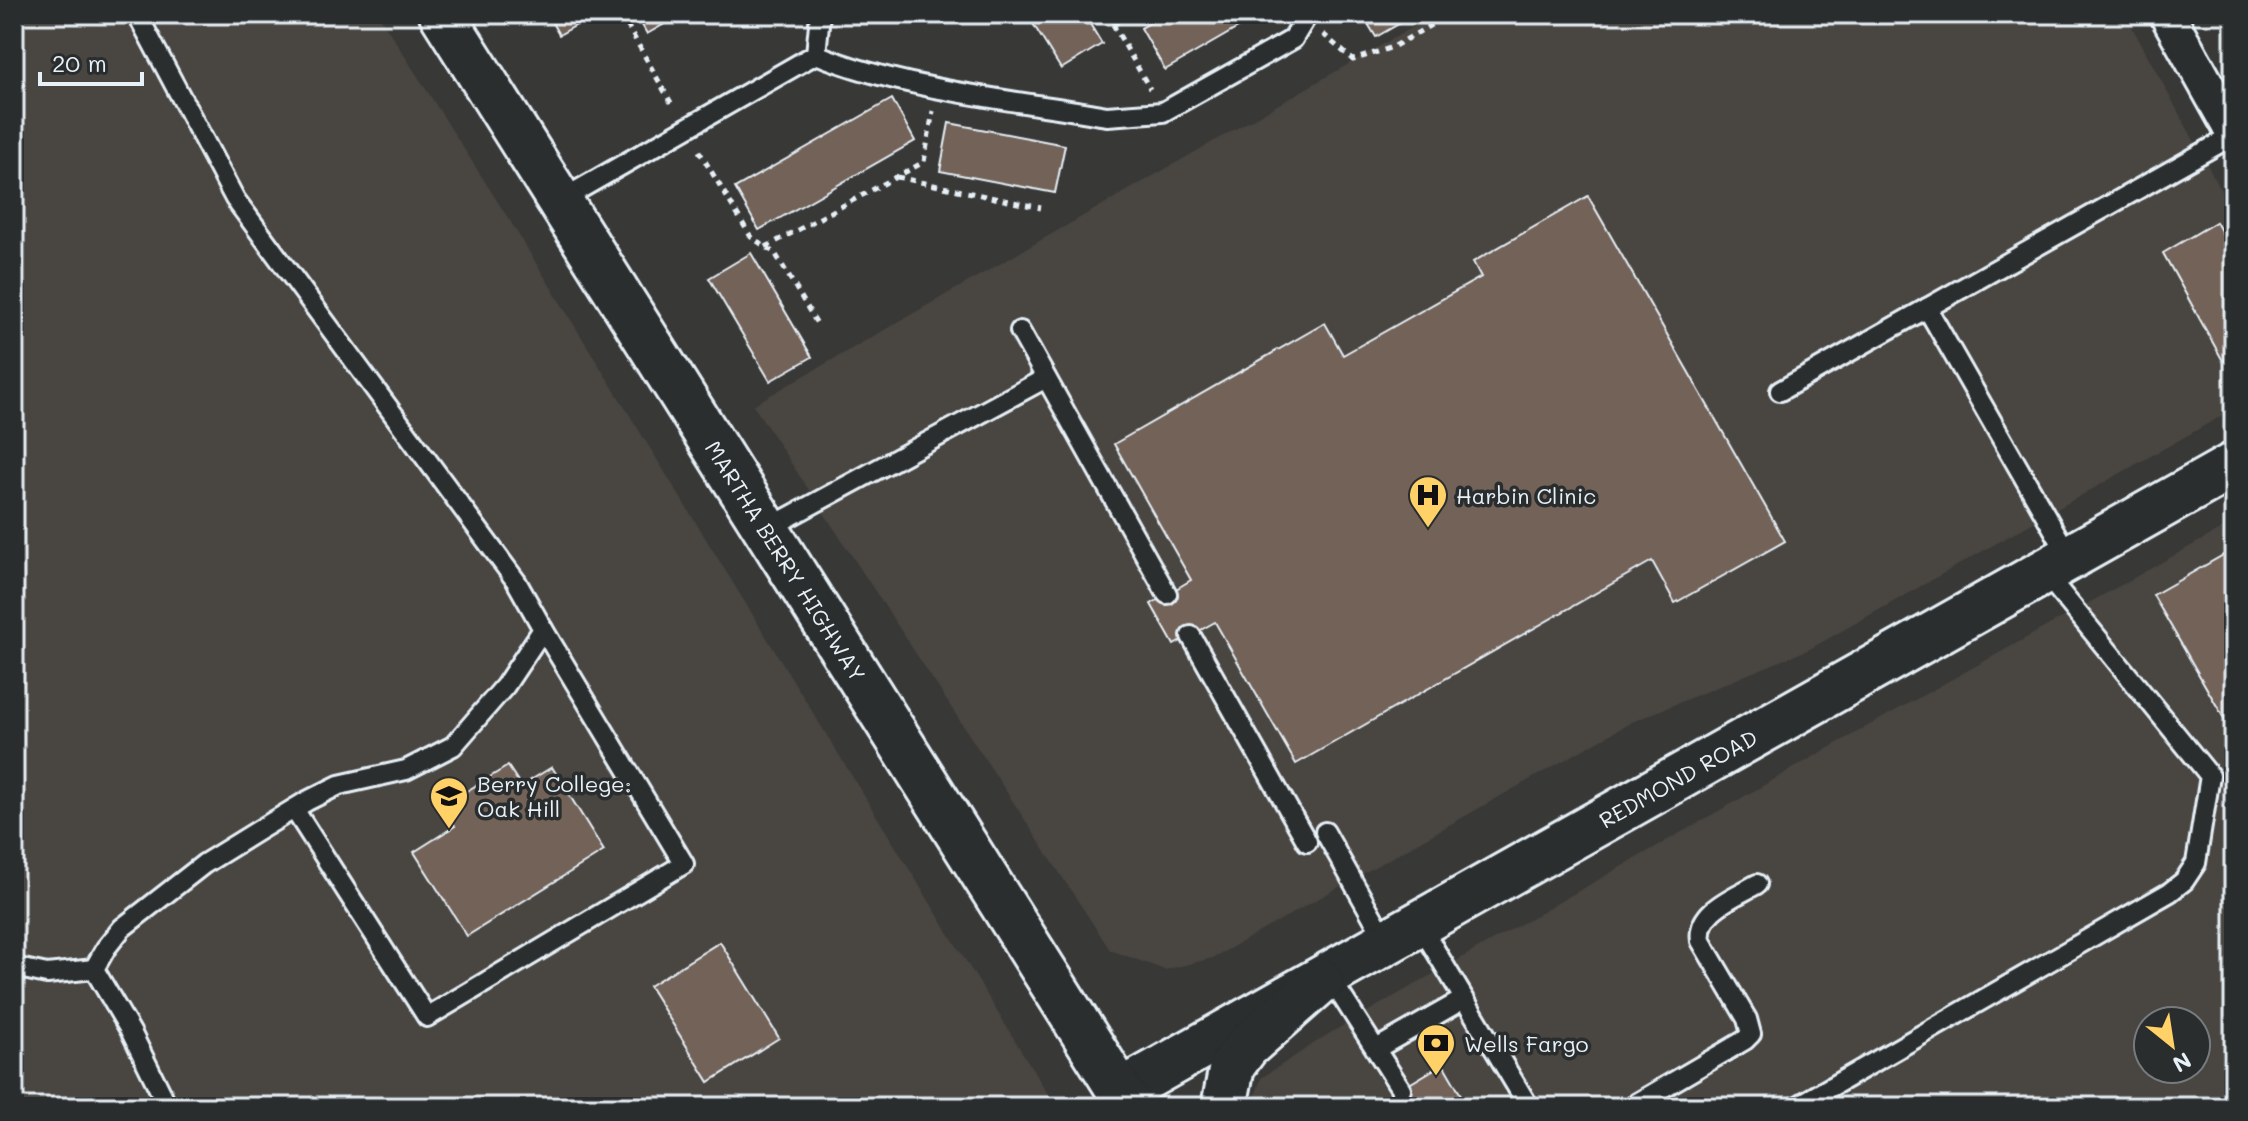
<svg xmlns="http://www.w3.org/2000/svg" width="2248" height="1121" font-family="Mali,sans-serif">
<rect width="100%" height="100%" fill="#383837"/>
<filter id="ink" filterUnits="userSpaceOnUse"><feTurbulence type="fractalNoise" baseFrequency=".0125" numOctaves="2"/><feDisplacementMap in="SourceGraphic" scale="16" xChannelSelector="R" yChannelSelector="G"/><feConvolveMatrix kernelMatrix="1 2 1 2 8 2 1 2 1" color-interpolation-filters="sRGB"/></filter>
<g filter="url(#ink)">
<g fill="#494541" fill-rule="evenodd">
<path d="M14,14H378L512,224L1056,1107H14Z"/>
<path d="M1436,14H2125L2234,214V409L1810,649L1632,722L1213,958L1165,970L1110,950L753,405Z"/>
<path d="M2234,522V1107H1252L1261,1078L1330,1033L1848,737ZM2148,1021H2196V1069H2148Z"/>
</g>
<g fill="#726259" stroke="#e8f1f8" stroke-width="2">
<path d="M547,14H596L559,35Z"/>
<path d="M636,14H682L647,34Z"/>
<path d="M1027,14H1084L1102,44L1061,69Z"/>
<path d="M1166,14H1262L1165,70L1141,28Z"/>
<path d="M1362,14H1416L1376,37Z"/>
<path d="M892,99L915,141L759,230L735,188Z"/>
<path d="M949,123L1065,145L1055,193L940,171Z"/>
<path d="M1588,196L1785,541L1675,603L1652,561L1296,764L1215,622L1174,645L1151,604L1191,580L1114,444L1325,323L1343,355L1481,277L1473,262Z"/>
<path d="M2216,222L2234,254V355L2223,361L2163,253Z"/>
<path d="M751,253L812,357L770,381L709,278Z"/>
<path d="M2234,549V714L2225,720L2153,595Z"/>
<path d="M508,766L521,786L552,767L604,851L467,936L414,852L455,826L442,806Z"/>
<path d="M720,942L779,1038L709,1082L649,986Z"/>
<path d="M1443,1064L1468,1107H1372L1401,1089Z"/>
</g>
<g fill="none" stroke-linecap="round" stroke-linejoin="round">
<g stroke="#e8f1f8" stroke-width="24">
<g id="lane">
<path d="M137,14L235,199L516,581L543,629L505,686L453,746L406,770L339,785L307,801L259,830L204,864L122,928L106,948L94,969L131,1032L168,1107"/>
<path d="M816,54C903,90 1013,100 1107,116L1163,112L1293,39L1308,14"/>
<path d="M816,54L820,14"/>
<path d="M559,201L816,54"/>
<path d="M1927,308L2070,558"/>
<path d="M1020,331L1167,594"/>
<path d="M1780,391L2234,135"/>
<path d="M765,530L1046,378"/>
<path d="M1191,636L1307,842"/>
<path d="M294,809L427,1017L684,864L543,629"/>
<path d="M1325,832L1386,941"/>
<path d="M1420,925L1529,1107"/>
<path d="M14,967L47,974L94,969"/>
<path d="M1329,976L1401,1089"/>
<path d="M1376,1049L1464,999"/>
<path d="M1637,1103L1745,1040L1751,1034L1747,1019L1701,941C1696,910 1735,897 1757,884"/>
<path d="M1796,1107L2170,892L2184,881L2196,863L2210,776L2044,572"/>
</g>
</g>
<g stroke="#e8f1f8" stroke-width="40">
<path id="street" d="M2167,14L2234,134"/>
</g>
<g stroke="#e8f1f8" stroke-width="50">
<g id="secondary">
<path id="s1" d="M1120,1092L2234,465"/>
</g>
</g>
<g stroke="#e8f1f8" stroke-width="50">
<g id="primary">
<path id="s2" d="M442,14L1130,1107"/>
<path d="M1224,1107L1232,1066L1246,1047L1321,981"/>
</g>
</g>
<g stroke="#e8f1f8" stroke-width="5" stroke-dasharray="6 6" stroke-linecap="butt">
<path d="M621,14L674,108"/>
<path d="M1107,14L1150,89"/>
<path d="M1113,25L1132,14"/>
<path d="M1323,34L1353,60L1393,47L1450,14"/>
<path d="M699,151L751,237L775,253L819,327"/>
<path d="M897,177L1041,208"/>
<path d="M766,247L924,162L933,111"/>
</g>
<use href="#lane" stroke="#2a2d2e" stroke-width="18"/>
<use href="#street" stroke="#2a2d2e" stroke-width="34"/>
<use href="#secondary" stroke="#2a2d2e" stroke-width="44"/>
<use href="#primary" stroke="#2a2d2e" stroke-width="44"/>
</g>
</g>
<defs>
<g id="hospital-pin" transform="scale(2)"><path d="M0 17L-7.5 6A9.5 9.5 0 1 1 7.5 6Z" fill="#ffd166" stroke="#2a2d2e"/><path d="M-5-5h3v3.5h4V-5h3V5h-3V1.5h-4V5h-3Z" fill="#111"/></g>
<g id="university-pin" transform="scale(2)"><path d="M0 17L-7.5 6A9.5 9.5 0 1 1 7.5 6Z" fill="#ffd166" stroke="#2a2d2e"/><path d="M0-5L7-2L0 1L-7-2ZM-4 1L0 2.5L4 1V4Q0 6-4 4Z" fill="#111"/></g>
<g id="bank-pin" transform="scale(2)"><path d="M0 17L-7.5 6A9.5 9.5 0 1 1 7.5 6Z" fill="#ffd166" stroke="#2a2d2e"/><path d="M-6-4H6V4H-6ZM0-2.3a2.3 2.3 0 1 0 0 4.6a2.3 2.3 0 1 0 0-4.6Z" fill="#111"/></g>
</defs>
<g fill-rule="evenodd">
<use href="#hospital-pin" x="1428" y="495"/>
<use href="#university-pin" x="449" y="796"/>
<use href="#bank-pin" x="1436" y="1043"/>
</g>
<g text-anchor="middle" dominant-baseline="central" stroke-width="7" stroke-linejoin="round" paint-order="stroke">
<g font-size="22" fill="#e8f1f8" stroke="#2a2d2e" text-anchor="start">
<text x="1456" y="495">Harbin Clinic</text>
<text x="477" y="783">Berry College:<tspan x="477" dy="25">Oak Hill</tspan></text>
<text x="1464" y="1043">Wells Fargo</text>
</g>
<g font-size="22" fill="#e8f1f8" stroke="#2a2d2e">
<text stroke="none"><textPath href="#s2" startOffset="646">MARTHA BERRY HIGHWAY</textPath></text>
<text stroke="none"><textPath href="#s1" startOffset="640">REDMOND ROAD</textPath></text>
</g>
</g>
<rect width="2248" height="1121" fill="none" stroke="#2a2d2e" stroke-width="48"/>
<rect x="24" y="24" width="2200" height="1073" fill="none" stroke="#e8f1f8" stroke-width="3" filter="url(#ink)"/>
<g transform="translate(2172 1045) rotate(150)"><circle r="38" fill="#2a2d2e" stroke="#767b7f" stroke-width="2"/>
<path d="M0-6L14 30L0 20L-14 30Z" fill="#ffd166"/>
<text y="-12" font-size="22" font-weight="bold" text-anchor="middle" fill="#e8f1f8">N</text>
</g>
<path d="M40 72v12h102v-12" fill="none" stroke="#e8f1f8" stroke-width="4"/>
<text x="52" y="72" font-size="24" fill="#e8f1f8" stroke="#2a2d2e" stroke-width="6" paint-order="stroke">20 m</text>
</svg>
